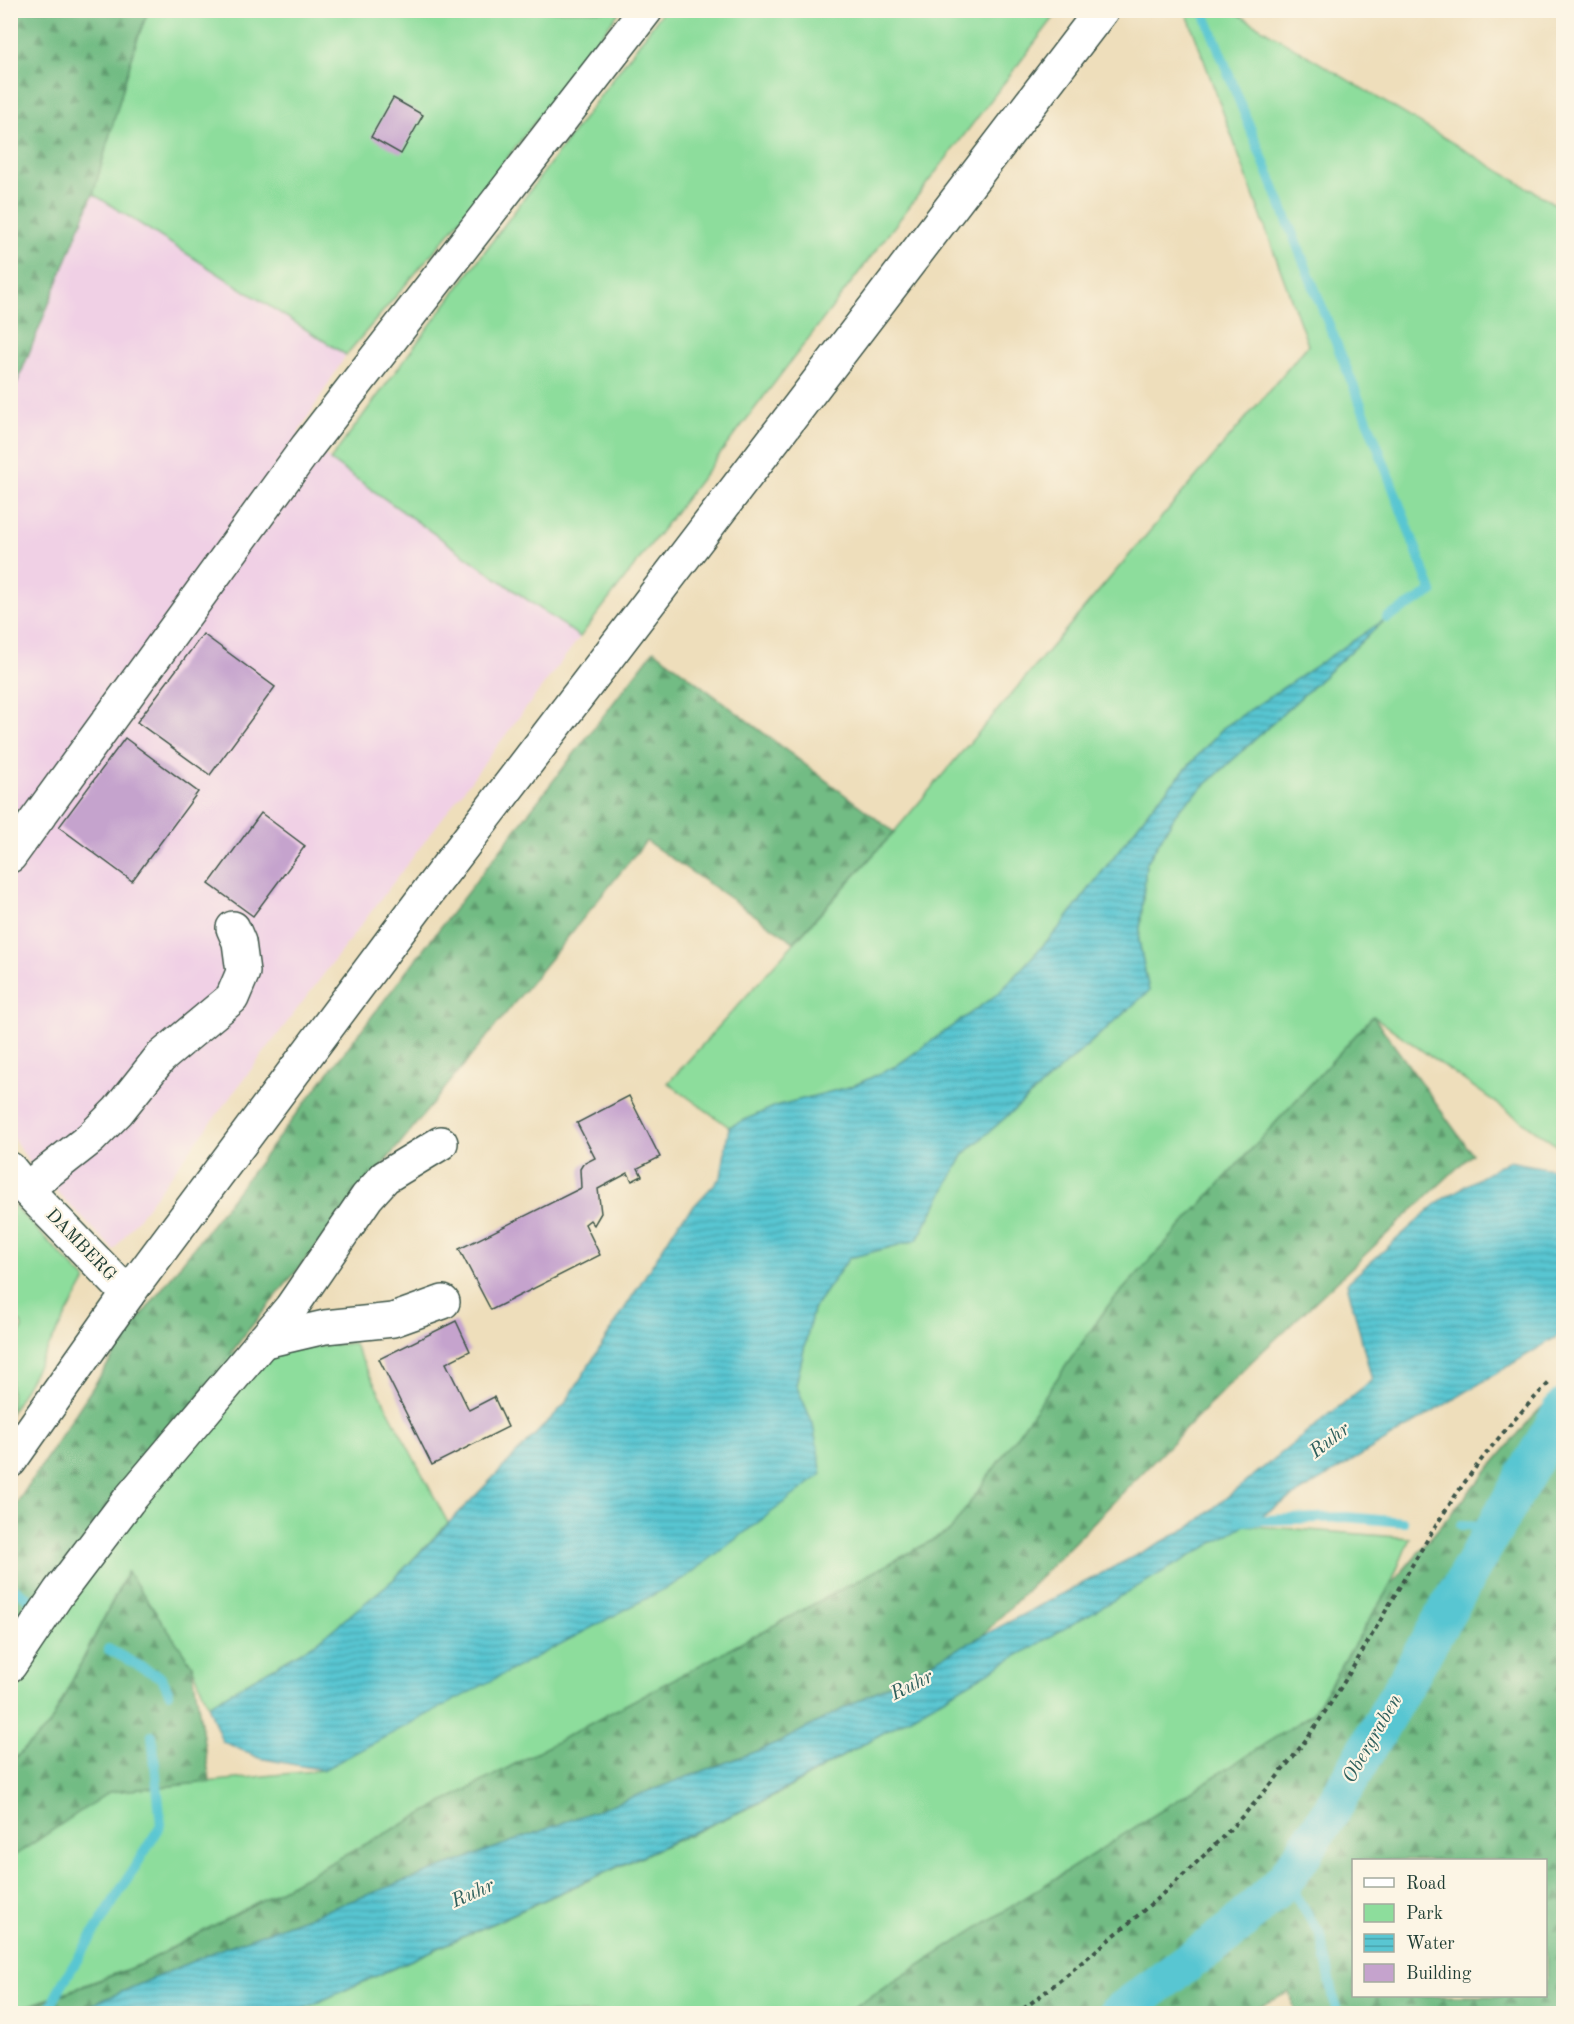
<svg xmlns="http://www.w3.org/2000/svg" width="1574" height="2024" font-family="'Old Standard TT',serif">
<defs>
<pattern id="forest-firs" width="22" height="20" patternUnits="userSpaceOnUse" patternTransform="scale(1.5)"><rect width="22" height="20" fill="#72bc84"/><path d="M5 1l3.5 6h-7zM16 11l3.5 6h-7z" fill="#5d9a6d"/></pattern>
<pattern id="water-rules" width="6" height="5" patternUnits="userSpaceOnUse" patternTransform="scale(1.5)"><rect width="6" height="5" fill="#59c6d2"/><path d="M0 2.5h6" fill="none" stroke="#49a2ab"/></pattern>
</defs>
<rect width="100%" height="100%" fill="#fcf5e5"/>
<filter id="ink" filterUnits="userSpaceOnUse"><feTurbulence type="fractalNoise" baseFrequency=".0167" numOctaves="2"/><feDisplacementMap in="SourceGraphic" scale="12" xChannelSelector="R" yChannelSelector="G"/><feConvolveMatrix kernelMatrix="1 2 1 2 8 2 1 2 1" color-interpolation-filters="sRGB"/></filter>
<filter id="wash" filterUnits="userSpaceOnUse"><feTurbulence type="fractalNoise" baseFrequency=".008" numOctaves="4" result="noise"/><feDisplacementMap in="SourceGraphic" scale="24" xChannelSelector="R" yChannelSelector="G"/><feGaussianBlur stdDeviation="1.35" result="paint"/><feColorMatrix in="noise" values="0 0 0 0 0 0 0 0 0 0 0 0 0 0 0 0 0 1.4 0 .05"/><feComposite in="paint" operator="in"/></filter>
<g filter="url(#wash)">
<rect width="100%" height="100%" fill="#eedebb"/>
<path fill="#f0d0e5" d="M93,194L346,355L298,433L330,460L580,637L114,1250L32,1166L11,1135L10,398Z"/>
<g fill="#8ddd9c" stroke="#568d68" stroke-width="1.5">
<path d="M148,11H620L452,230L346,355L93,194L135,46Z"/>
<path d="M663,11H1059L580,637L330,460Z"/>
<path d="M1186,11H1233L1563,209V1140L1556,1145L1373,1016L1108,1306L950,1531L142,1964L11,2012V1858L109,1792L323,1770L813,1424L796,1385L813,1309L849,1258L917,1240L964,1154L1149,991L1139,941L1146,864L1178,810L1383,622L1223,728L1154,804L1061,926L999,993L896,1066L853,1086L776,1106L729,1127L668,1083L894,832L1308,345Z"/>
<path d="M11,1203L86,1280L11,1413V1347L22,1329L21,1323L11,1316Z"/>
<path d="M353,1343L448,1523L393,1580L316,1643L208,1705L192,1665L127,1572L49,1726L11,1762L10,1647L230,1354Z"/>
<path d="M1242,1525L1410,1538L1390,1586L1312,1714L845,2013L300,2014L299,2011L771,1798Z"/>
</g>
<g fill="url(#forest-firs)" stroke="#487c5c" stroke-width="1.5" fill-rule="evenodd">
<path d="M11,10L148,11L135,46L93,194L11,398Z"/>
<path d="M654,650L894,832L794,942L646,841L246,1333L11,1647V1512L131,1329Z"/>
<path d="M1373,1016L1472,1154L1250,1363L982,1636L776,1744L221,1949L73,2013L11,2014L142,1964L950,1531L1108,1306Z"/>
<path d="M1563,1386V2013H1296L1289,1992L1247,2013H845L1312,1714L1390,1586L1533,1416ZM1354,1860H1546V1996H1354Z"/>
<path d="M128,1572L192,1665L210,1782L109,1792L11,1858V1762L49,1726Z"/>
</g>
<g fill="url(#water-rules)" stroke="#3c8283" stroke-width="1.5">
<path d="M1387,618L1178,810L1146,864L1139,941L1149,991L964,1154L917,1240L849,1258L813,1309L796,1385L813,1424L822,1474L683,1579L323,1770L259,1758L222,1741L208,1705L316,1643L393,1580L564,1405L679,1222L721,1177L729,1127L776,1106L853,1086L896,1066L999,993L1061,926L1154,804L1223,728Z"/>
<path d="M1563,1160V1333L1281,1504L771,1797L294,2013H73L221,1949L776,1744L1190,1527L1372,1380L1347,1283L1441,1200L1508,1161L1551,1169Z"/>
</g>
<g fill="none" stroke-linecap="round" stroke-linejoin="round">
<g stroke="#59c6d2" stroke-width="10">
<path d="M1203,10L1377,445L1432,592L1387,618"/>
<path d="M1239,1521L1345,1517L1403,1522"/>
<path d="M1461,1525L1495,1526"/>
<path d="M10,1585L29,1599"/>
<path d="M108,1649L162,1678L169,1693"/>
<path d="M1285,1880L1321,1935L1337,2014"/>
<path d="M47,2014L62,1984L161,1825L152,1735"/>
</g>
<path stroke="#59c6d2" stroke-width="39" d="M1117,2014L1230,1932L1285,1880L1333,1808L1564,1408"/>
</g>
<g id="blocks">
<g fill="#c5a3cd">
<path d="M393,98L423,115L401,154L371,137Z"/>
<path d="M203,634L275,687L210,775L137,722Z"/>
<path d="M125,738L198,792L132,881L59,827Z"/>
<path d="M261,813L305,846L253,916L209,884Z"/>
<path d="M629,1096L660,1157L638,1168L642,1176L632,1181L628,1173L598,1189L601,1213L594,1225L590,1220L585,1224L600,1255L491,1310L459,1249L581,1188L580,1169L583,1164L595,1158L577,1123Z"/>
<path d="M456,1321L470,1351L446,1363L469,1410L494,1397L508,1427L432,1465L379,1359Z"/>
</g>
</g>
</g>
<g filter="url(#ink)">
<use href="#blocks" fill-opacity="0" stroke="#3e5548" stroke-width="1.5"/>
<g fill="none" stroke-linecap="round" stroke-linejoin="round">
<g stroke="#3e5548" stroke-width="36">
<g id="minor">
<path d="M10,856L307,447L646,10"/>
<path d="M10,1169L26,1189L128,1294"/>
<path d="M26,1189L91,1138L118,1111L160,1058L232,998L243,972L239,942L233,928"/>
<path d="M261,1342L325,1327L393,1320L443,1302"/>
<path d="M10,1665L59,1592L128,1501L291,1308L367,1197L385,1177L441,1143"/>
</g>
</g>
<g stroke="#3e5548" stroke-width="36">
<path id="major" d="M10,1461L128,1294L431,888L1102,10"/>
</g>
<path stroke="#3e5548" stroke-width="4" stroke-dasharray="4.5 4.5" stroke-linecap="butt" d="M1016,2014C1047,1992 1076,1967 1105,1943C1180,1881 1253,1814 1310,1734C1360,1663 1397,1586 1444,1513C1474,1466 1509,1423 1549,1383"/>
<use href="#minor" stroke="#fff" stroke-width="33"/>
<use href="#major" stroke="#fff" stroke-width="33"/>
</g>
</g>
<g text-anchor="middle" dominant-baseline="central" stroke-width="4.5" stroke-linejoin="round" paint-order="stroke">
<g font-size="18" fill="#1f3d34" stroke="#fcf5e5">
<text transform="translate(81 1245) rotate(46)">DAMBERG</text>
</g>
<g font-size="20" font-style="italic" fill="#2e5f5c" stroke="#fcf5e5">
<text transform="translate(1330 1441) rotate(-38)">Ruhr</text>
<text transform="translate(912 1686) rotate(-27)">Ruhr</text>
<text transform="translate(1373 1739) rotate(-60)">Obergraben</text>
<text transform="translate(473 1894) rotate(-24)">Ruhr</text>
</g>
</g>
<rect width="1574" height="2024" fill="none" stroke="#fcf5e5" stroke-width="36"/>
<rect x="1352" y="1859" width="195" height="138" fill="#fcf5e5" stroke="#a4ab9e" stroke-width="1.5"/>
<rect x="1364" y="1878" width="30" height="9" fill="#ffffff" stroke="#a4ab9e" stroke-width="1.5"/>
<text x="1406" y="1889" font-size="18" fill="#1f3d34">Road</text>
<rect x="1364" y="1904" width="30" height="18" fill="#8ddd9c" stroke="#a4ab9e" stroke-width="1.5"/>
<text x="1406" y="1919" font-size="18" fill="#1f3d34">Park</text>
<rect x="1364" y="1934" width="30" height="18" fill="url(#water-rules)" stroke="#a4ab9e" stroke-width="1.5"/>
<text x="1406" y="1949" font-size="18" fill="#1f3d34">Water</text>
<rect x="1364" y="1964" width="30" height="18" fill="#c5a3cd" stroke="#a4ab9e" stroke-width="1.5"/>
<text x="1406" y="1979" font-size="18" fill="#1f3d34">Building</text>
</svg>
